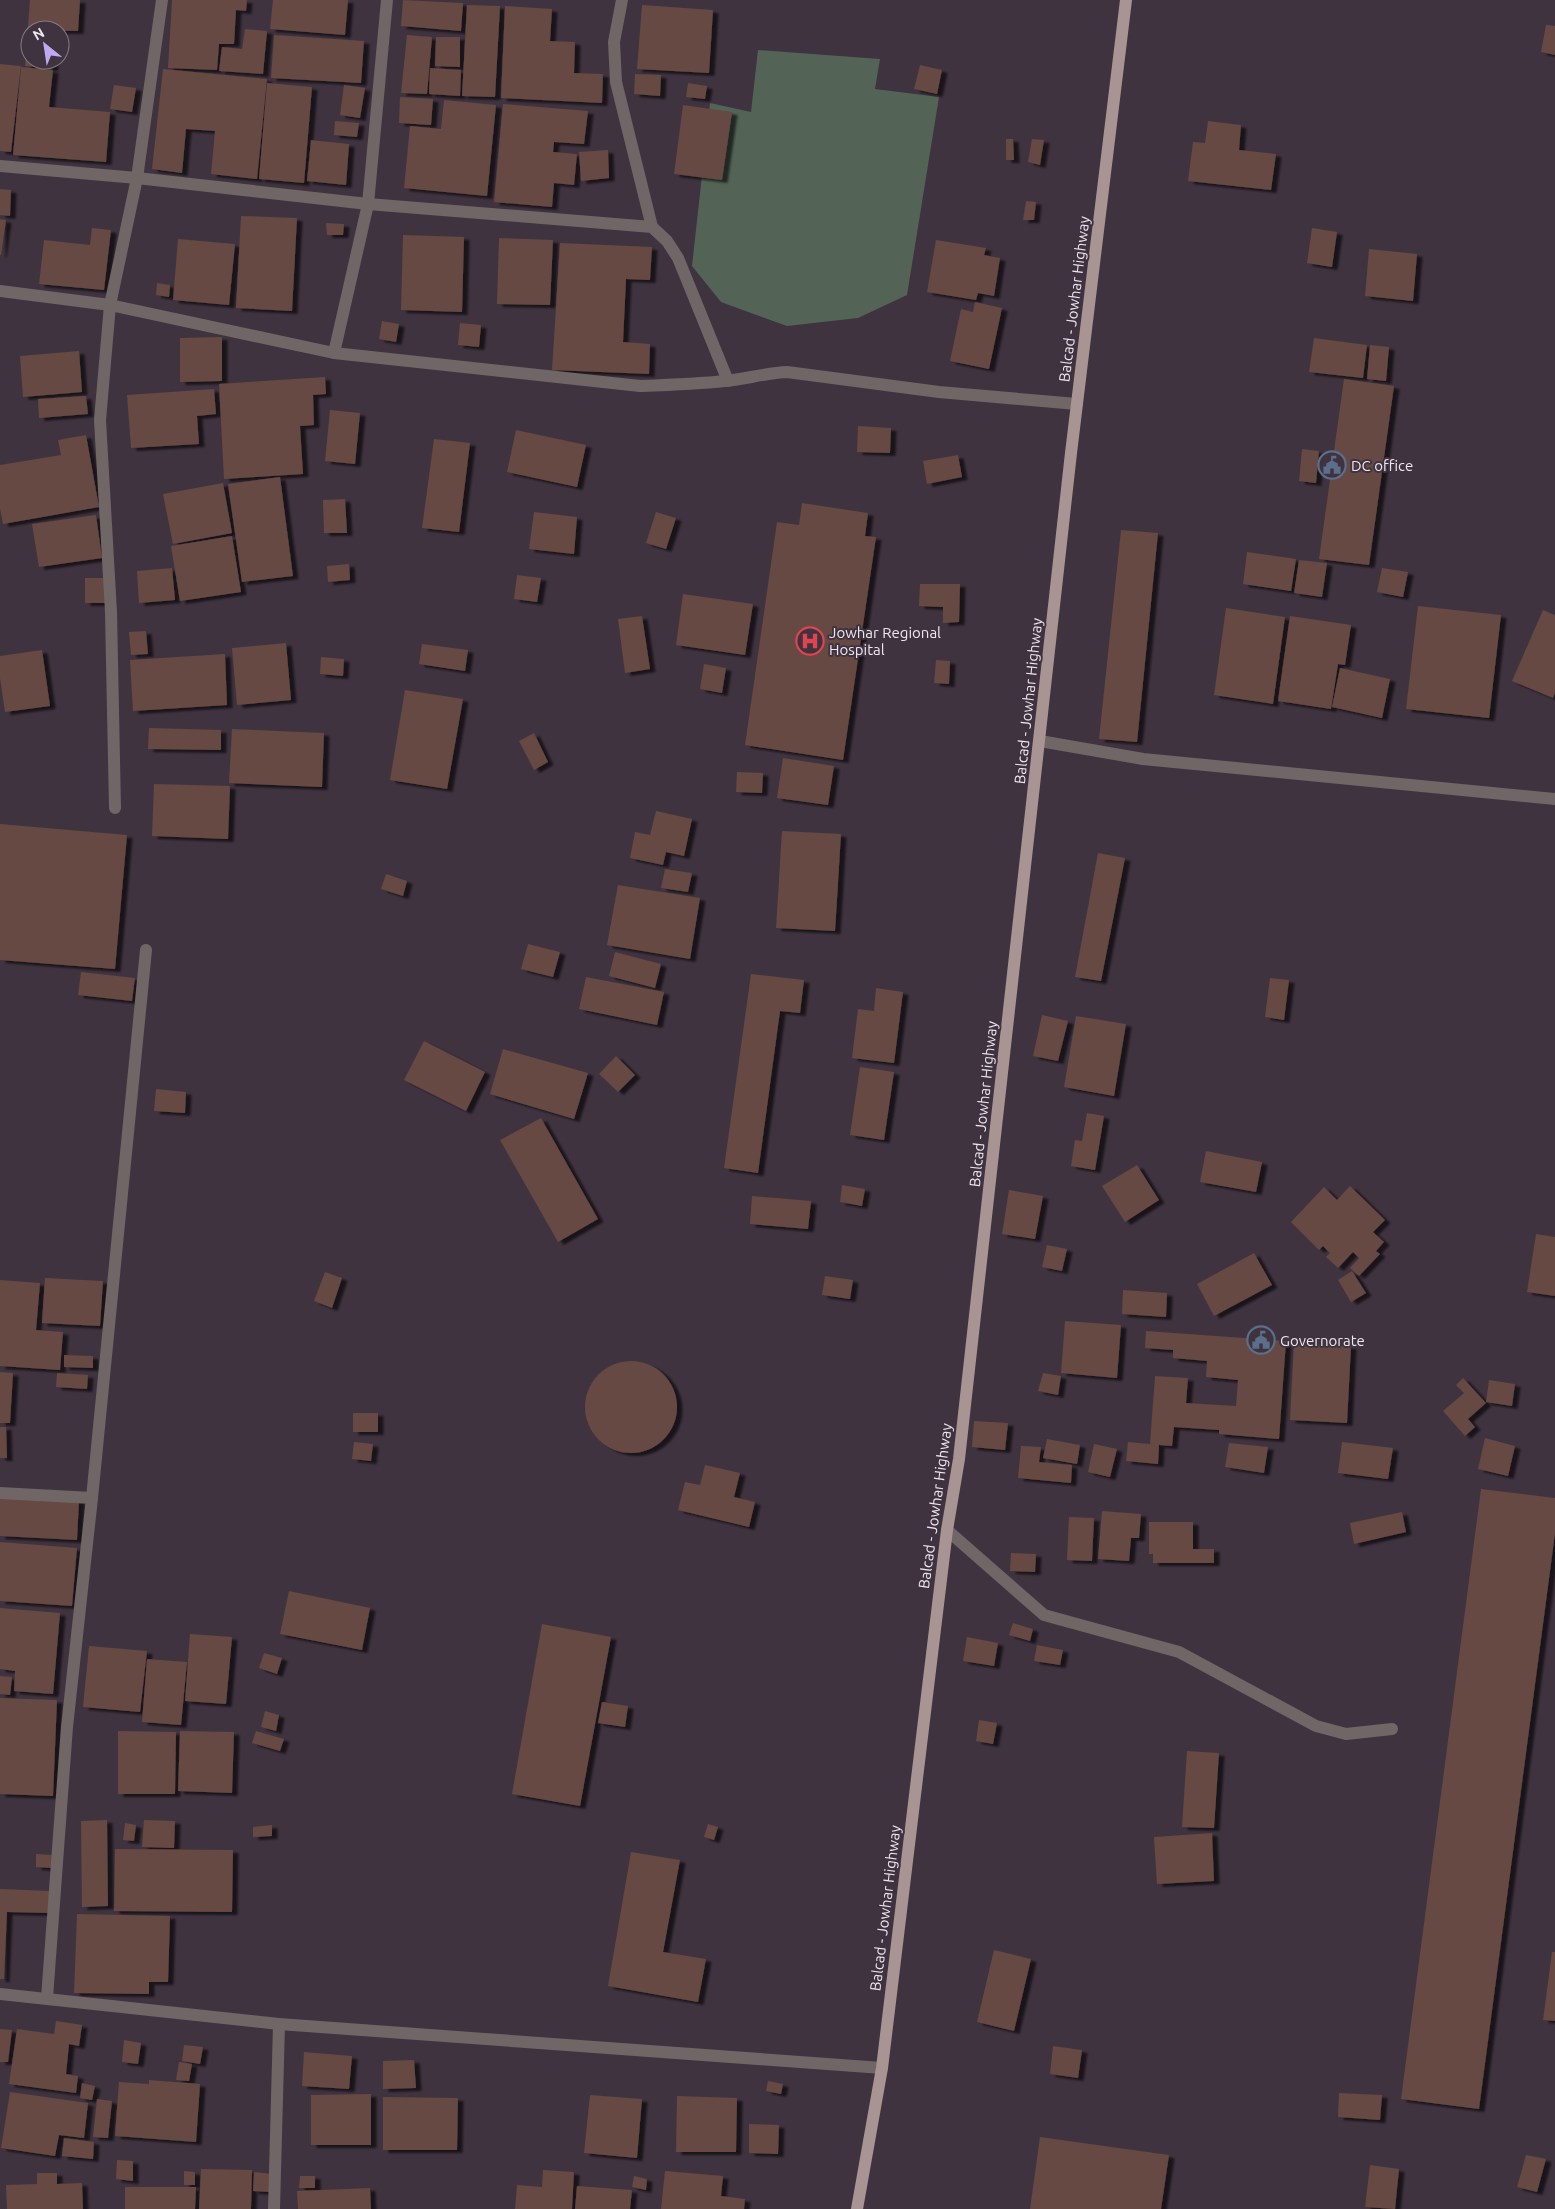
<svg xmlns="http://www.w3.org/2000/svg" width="1555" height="2209" font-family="Ubuntu,sans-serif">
<defs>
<filter id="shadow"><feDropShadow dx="5.5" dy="3" stdDeviation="1" flood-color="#0009"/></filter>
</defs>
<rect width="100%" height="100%" fill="#3f3340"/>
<path fill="#536457" d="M758,50L880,59L875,89L939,97L907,295L858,318L787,326L721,302L692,266L710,103L751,112Z"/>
<g fill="#664843" filter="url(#shadow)">
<path d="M30,0H80L78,31L30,30V60H53V68L25,66Z"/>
<path d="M172,0H247L246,11L236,10L234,44H219L217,70L168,68Z"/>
<path d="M273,0H348L345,35L270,29Z"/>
<path d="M403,0L463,3L461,31L401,26Z"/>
<path d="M467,5L500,6L495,97L462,96Z"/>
<path d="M642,5L713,10L709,73L637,69Z"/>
<path d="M505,6L552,9L550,41L575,42L574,73L603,74L602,103L501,98Z"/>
<path d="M1546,25L1555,26V55L1541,52Z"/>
<path d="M245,29L267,31L263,74L219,71L222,47L242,49Z"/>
<path d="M274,35L364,41L361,83L271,78Z"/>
<path d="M407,35L432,37L427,94L401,93Z"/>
<path d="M436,37H460V67L435,66Z"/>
<path d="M0,64L21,66L11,152L0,151Z"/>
<path d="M920,65L942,70L937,94L914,89Z"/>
<path d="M21,67L53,70L49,107L110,112L106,162L13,155Z"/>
<path d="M430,68L461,70L460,96L429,94Z"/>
<path d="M163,69L267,79L257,179L211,174L215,131L186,129L182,173L152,169Z"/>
<path d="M635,74L661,75L660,96L634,94Z"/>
<path d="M267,83L312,87L304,183L259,179Z"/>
<path d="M688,83L707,86L705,99L686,97Z"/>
<path d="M114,85L136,88L132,112L110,109Z"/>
<path d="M344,85L365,88L360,118L340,115Z"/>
<path d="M400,97L433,99L431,125L399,123Z"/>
<path d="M444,100L496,105L487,196L404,188L410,126L441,129Z"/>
<path d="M503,104L588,111L584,144L554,142L553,152L577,154L574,185L554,183L552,207L494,202Z"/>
<path d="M683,105L732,112L722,180L674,174Z"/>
<path d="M335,121L359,123L357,137L334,135Z"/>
<path d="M1208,121L1241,125L1239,150L1276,154L1271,190L1188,181L1193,142L1205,143Z"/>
<path d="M1006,139H1013L1014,160H1006Z"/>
<path d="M1032,139L1044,140L1040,165L1028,162Z"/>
<path d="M311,140L349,144L346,185L307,181Z"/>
<path d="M608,150L609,178L581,181L579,152Z"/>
<path d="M0,189L11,190L10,216L0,215Z"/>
<path d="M1026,201L1036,202L1034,220H1023Z"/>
<path d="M241,216L297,218L292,311L236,308Z"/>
<path d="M0,219L6,220L1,255H0Z"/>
<path d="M326,223L344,224L343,235H327Z"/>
<path d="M92,228L111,230L104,290L39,284L44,240L90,245Z"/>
<path d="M1312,228L1337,232L1332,267L1307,263Z"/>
<path d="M403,235L464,237L462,312L401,310Z"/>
<path d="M499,238L553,240L550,305L497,304Z"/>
<path d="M178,239L235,244L229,305L173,300Z"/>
<path d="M936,240L986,248L984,255L1000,258L994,296L978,293L976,300L927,292Z"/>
<path d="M560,243L652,247L650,280L626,279L623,342L650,344L649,374L552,370Z"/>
<path d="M1369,249L1417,254L1413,301L1365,296Z"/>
<path d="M157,283L170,285L169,297L156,295Z"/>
<path d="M975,302L1002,308L989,369L950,361L961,309L973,312Z"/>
<path d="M382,321L399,324L396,342L379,339Z"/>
<path d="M460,323L481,325L479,347L458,345Z"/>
<path d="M222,337V381L180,382V338Z"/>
<path d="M1314,338L1367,345L1363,378L1309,372Z"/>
<path d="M1370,345L1389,347L1386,381L1367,379Z"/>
<path d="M79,351L82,392L23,397L20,356Z"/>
<path d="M325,377L326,394L313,395L314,425L300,426L303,474L224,479L219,384Z"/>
<path d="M1344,379L1394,386L1369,565L1319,559Z"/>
<path d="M214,389L216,414L197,416L199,444L131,448L127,395Z"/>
<path d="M86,396L88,414L39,418L38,399Z"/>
<path d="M330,410L360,413L355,464L325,461Z"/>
<path d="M858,426L891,428L890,453L857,452Z"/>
<path d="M516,430L586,445L577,487L507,472Z"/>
<path d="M86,435L99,507L3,524L0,509V465L61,455L58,440Z"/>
<path d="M434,439L470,443L459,532L422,528Z"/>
<path d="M1302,449L1319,451L1316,483L1299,481Z"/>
<path d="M958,455L962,477L927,484L923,461Z"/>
<path d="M280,477L293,576L242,582L228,484Z"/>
<path d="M223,483L232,533L173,544L163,494Z"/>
<path d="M345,499L347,533H324L323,500Z"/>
<path d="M802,503L868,513L865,536L876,537L843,760L745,745L777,522L799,525Z"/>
<path d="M534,512L577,517L574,554L529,549Z"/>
<path d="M656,512L676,518L666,549L646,543Z"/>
<path d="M96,515L102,558L39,567L32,524Z"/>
<path d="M1121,530L1158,533L1137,742L1099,739Z"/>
<path d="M232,536L241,592L180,601L171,546Z"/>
<path d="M1247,552L1296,559L1291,591L1243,584Z"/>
<path d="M1299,560L1327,563L1322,597L1294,593Z"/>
<path d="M349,564L350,580L328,582L327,566Z"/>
<path d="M172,568L175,600L139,603L137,571Z"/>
<path d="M1382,568L1408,572L1403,597L1377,592Z"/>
<path d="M517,575L541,578L537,602L514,599Z"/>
<rect x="85" y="578" width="22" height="25"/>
<path d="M920,584H960L959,622L943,623V607L919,606Z"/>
<path d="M683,594L753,604L745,655L676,645Z"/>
<path d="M1418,606L1501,615L1489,718L1406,709Z"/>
<path d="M1226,608L1285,617L1273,704L1214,695Z"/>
<path d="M1543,610L1555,615V693L1553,698L1512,681Z"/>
<path d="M642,616L650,669L625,673L618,619Z"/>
<path d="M1290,616L1351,625L1345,665L1338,664L1331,709L1278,701Z"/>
<path d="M146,631L148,654L131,655L129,632Z"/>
<path d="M286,643L291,700L237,705L232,648Z"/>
<path d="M422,644L468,650L465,671L419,664Z"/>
<path d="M42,650L50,706L5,712L0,678V656Z"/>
<path d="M225,654L227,705L133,711L130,660Z"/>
<path d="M321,657L344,659L343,676L320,674Z"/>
<path d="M936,660L950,661L949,684L934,683Z"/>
<path d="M704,664L726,668L722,693L700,689Z"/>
<path d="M1340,668L1390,679L1382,718L1332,707Z"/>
<path d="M405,690L463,699L447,789L390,780Z"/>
<path d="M149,728L221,730V750L148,749Z"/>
<path d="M232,729L324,733L322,787L229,783Z"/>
<path d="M534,733L548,762L534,770L519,741Z"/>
<path d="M783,758L834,766L828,805L777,798Z"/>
<path d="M737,772L763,773L762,793L736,792Z"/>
<path d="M154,784L230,786L228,839L152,836Z"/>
<path d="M656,811L692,819L684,856L666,852L663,865L630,858L635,832L650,835Z"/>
<path d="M0,824L127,835L115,969L0,960Z"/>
<path d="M782,831L841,834L835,931L776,928Z"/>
<path d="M1098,853L1125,858L1101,981L1075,977Z"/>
<path d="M665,869L692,873L688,892L661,888Z"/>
<path d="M386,874L407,881L403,896L381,889Z"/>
<path d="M618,885L700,898L690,959L607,945Z"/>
<path d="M528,944L560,952L553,977L521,969Z"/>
<path d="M615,952L661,964L655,988L609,976Z"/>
<path d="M81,972L135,978L132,1001L78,995Z"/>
<path d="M751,974L804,980L800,1013L780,1011L758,1173L724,1168Z"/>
<path d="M586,977L664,992L657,1025L579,1009Z"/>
<path d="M1270,978L1289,980L1284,1020L1265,1017Z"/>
<path d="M876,988L903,992L894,1063L852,1058L858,1009L874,1011Z"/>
<path d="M1042,1015L1068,1021L1058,1061L1033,1056Z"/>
<path d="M1076,1016L1126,1024L1114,1096L1064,1087Z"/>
<path d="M424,1041L485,1072L466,1111L404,1080Z"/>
<path d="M503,1049L588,1073L574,1119L490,1094Z"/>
<path d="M616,1056L635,1075L618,1092L599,1074Z"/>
<path d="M860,1067L894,1072L884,1140L850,1135Z"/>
<path d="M156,1089L186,1092L185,1113L154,1111Z"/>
<path d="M1087,1113L1104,1116L1095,1170L1071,1166L1075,1140L1082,1141Z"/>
<path d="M541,1118L598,1219L558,1242L500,1140Z"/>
<path d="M1206,1151L1262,1162L1256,1192L1200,1182Z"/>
<path d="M1137,1165L1159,1200L1125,1222L1102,1186Z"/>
<path d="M842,1185L865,1189L862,1206L840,1202Z"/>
<path d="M1350,1186L1385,1220L1373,1232L1384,1242L1376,1251L1380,1254L1359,1276L1350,1268L1359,1258L1353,1252L1338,1268L1326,1257L1330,1253L1323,1246L1319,1250L1291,1222L1324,1187L1337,1200Z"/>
<path d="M1009,1190L1043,1196L1035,1239L1002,1234Z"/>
<path d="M752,1196L811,1201L808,1229L750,1224Z"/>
<path d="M1536,1234L1555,1237V1296L1527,1292Z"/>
<path d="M1047,1245L1067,1249L1062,1271L1042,1267Z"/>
<path d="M1254,1253L1272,1285L1214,1316L1197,1284Z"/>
<path d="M1352,1271L1366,1293L1351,1302L1338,1280Z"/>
<path d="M325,1272L342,1278L332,1308L314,1301Z"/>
<path d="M825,1276L853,1280L850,1299L822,1295Z"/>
<path d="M45,1278L103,1281L100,1326L42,1323Z"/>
<path d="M0,1280L40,1283L36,1330L63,1332L60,1370L0,1366Z"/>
<path d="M1123,1290L1167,1293L1166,1317L1122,1314Z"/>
<path d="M1065,1321L1121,1325L1117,1378L1061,1373Z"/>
<path d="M1146,1331L1286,1341L1279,1439L1219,1434V1430L1174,1427L1172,1446L1159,1445L1158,1464L1126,1461L1128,1442L1150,1444L1155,1376L1188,1378L1186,1403L1236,1406L1238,1380L1206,1377L1207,1361L1173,1358V1350L1145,1348Z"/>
<path d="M1294,1343L1351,1346L1347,1423L1290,1420Z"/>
<path d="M64,1355L93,1356V1368L64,1367Z"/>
<circle cx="631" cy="1407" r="46"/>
<path d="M0,1372L13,1373L10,1423H0Z"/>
<path d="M57,1373L88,1375L87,1389L56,1387Z"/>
<path d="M1043,1373L1061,1376L1058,1395L1038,1391Z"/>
<path d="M1463,1378L1486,1403L1468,1419L1475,1427L1465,1436L1443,1411L1464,1393L1456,1385Z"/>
<path d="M1489,1380L1515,1384L1512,1406L1486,1402Z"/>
<rect x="353" y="1413" width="25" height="19"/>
<path d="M974,1421L1008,1423L1005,1450L972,1447Z"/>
<path d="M0,1427H6L7,1458H0Z"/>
<path d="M1485,1438L1515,1446L1508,1476L1478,1469Z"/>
<path d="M1047,1439L1080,1445L1077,1464L1043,1458Z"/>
<path d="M354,1442L373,1444L371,1461L352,1459Z"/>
<path d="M1342,1442L1393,1448L1388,1479L1338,1473Z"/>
<path d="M1229,1443L1268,1447L1264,1473L1225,1467Z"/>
<path d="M1094,1444L1117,1449L1110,1477L1088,1472Z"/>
<path d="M1021,1446L1041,1447L1039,1462L1072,1465L1071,1483L1018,1478Z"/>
<path d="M705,1465L740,1473L734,1497L755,1502L749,1527L678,1510L685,1482L700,1485Z"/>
<path d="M1481,1489L1555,1498V1533L1479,2109L1401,2099Z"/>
<path d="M0,1496L79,1500L77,1540L0,1536Z"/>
<path d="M1102,1511L1141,1514L1139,1538H1131L1129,1561L1098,1559Z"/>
<path d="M1402,1512L1406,1532L1354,1544L1350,1523Z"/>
<path d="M1069,1517L1094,1518L1092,1561L1067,1560Z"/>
<path d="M1149,1522H1193V1549H1214V1563H1153V1554H1149Z"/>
<path d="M0,1542L77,1548L72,1606L0,1601Z"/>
<path d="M1011,1553L1036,1554L1035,1572L1010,1571Z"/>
<path d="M289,1591L370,1608L362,1650L280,1634Z"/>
<path d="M0,1608L60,1613L53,1694L14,1691L15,1671L0,1669Z"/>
<path d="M1013,1623L1033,1629L1030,1641L1009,1635Z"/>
<path d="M542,1624L611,1637L580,1806L512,1794Z"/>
<path d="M190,1634L232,1637L226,1704L185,1701Z"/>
<path d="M967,1637L998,1643L994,1666L963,1661Z"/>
<path d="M1037,1645L1063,1650L1060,1665L1034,1661Z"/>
<path d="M89,1646L147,1651L140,1712L83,1707Z"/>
<path d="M264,1653L282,1658L277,1674L259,1668Z"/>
<path d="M147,1659L187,1662L181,1725L142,1722Z"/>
<path d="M0,1676L12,1677L10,1695L0,1694Z"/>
<path d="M0,1698L57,1700L53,1796L0,1794Z"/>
<path d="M602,1702L628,1706L625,1727L598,1723Z"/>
<path d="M265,1711L279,1715L276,1731L261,1727Z"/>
<path d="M979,1720L997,1723L993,1744L976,1741Z"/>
<path d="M118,1731L176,1732L175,1794H118Z"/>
<path d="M180,1731L234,1732L232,1793L178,1791Z"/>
<path d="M256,1731L284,1739L280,1751L252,1743Z"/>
<path d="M1187,1751L1219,1753L1214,1828L1182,1827Z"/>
<path d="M107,1820L108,1906L82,1907L81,1821Z"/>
<path d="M144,1820L175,1821L174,1848L142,1847Z"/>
<path d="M125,1823L136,1825L134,1841L123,1840Z"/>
<path d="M708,1824L718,1827L714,1840L704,1837Z"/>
<path d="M272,1825V1836L253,1837V1827Z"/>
<path d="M1212,1833L1214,1881L1157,1884L1154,1837Z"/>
<path d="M115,1849L233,1850L232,1912L114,1911Z"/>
<path d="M631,1852L680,1860L663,1952L706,1959L698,2002L608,1986Z"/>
<path d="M36,1854L52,1855L51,1868L36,1867Z"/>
<path d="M0,1889L50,1891L49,1913L7,1912L4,1979H0Z"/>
<path d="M77,1914L170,1916L168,1982H149V1994L74,1993Z"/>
<path d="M994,1950L1031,1959L1014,2031L977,2022Z"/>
<path d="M1552,1952H1555V2021L1543,2020Z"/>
<path d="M56,2021L82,2025L79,2046L69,2044L66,2074L78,2076L76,2093L9,2084L17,2029L54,2034Z"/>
<path d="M0,2029L12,2030L8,2062H0Z"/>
<path d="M124,2040L141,2043L138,2064L122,2062Z"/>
<path d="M184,2045L203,2047L200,2064L182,2061Z"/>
<path d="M1053,2046L1082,2050L1078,2078L1050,2074Z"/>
<path d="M304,2052L352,2056L349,2089L302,2086Z"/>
<path d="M414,2060L416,2088L383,2089V2061Z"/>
<path d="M179,2062L192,2064L189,2081L176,2080Z"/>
<path d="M149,2080L200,2084L196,2142L115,2136L119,2082L149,2084Z"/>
<path d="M768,2081L783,2084L781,2094L766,2091Z"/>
<path d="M82,2083L95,2086L92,2100L80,2098Z"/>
<path d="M10,2092L88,2103L84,2138L59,2135L55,2156L1,2148Z"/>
<path d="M1339,2093L1382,2095L1380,2120L1338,2117Z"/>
<path d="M371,2094V2145H311V2095Z"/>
<path d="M590,2095L642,2099L637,2158L584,2153Z"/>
<path d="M677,2096L737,2098L736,2152H676Z"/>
<path d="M383,2097L458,2098L457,2150H383Z"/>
<path d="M97,2099L112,2101L108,2138L93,2137Z"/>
<path d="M749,2124L779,2125L778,2154L749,2153Z"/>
<path d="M1040,2137L1169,2155L1161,2209H1030Z"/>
<path d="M64,2138L94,2142L93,2159L62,2156Z"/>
<path d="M1526,2155L1546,2159L1537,2192L1517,2187Z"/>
<path d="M117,2160L133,2161V2181L116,2179Z"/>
<path d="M1370,2165L1399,2169L1395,2209L1365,2207Z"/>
<path d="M201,2169L252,2170L251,2209H199Z"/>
<path d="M543,2170L574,2172L572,2209H515L517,2185L542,2187Z"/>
<path d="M184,2171L195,2172V2185H184Z"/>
<path d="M665,2171L723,2176L721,2196L745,2199L744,2209H661Z"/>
<path d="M254,2172L273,2174L271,2192L253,2191Z"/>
<path d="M37,2173H57V2184L82,2183L83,2209H7L6,2185L37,2184Z"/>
<path d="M300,2176H315V2188H299Z"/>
<path d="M634,2176L647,2179L646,2190L632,2187Z"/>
<path d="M577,2186L632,2190L630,2209H575Z"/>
<path d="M125,2187H196L195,2209H125Z"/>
<path d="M370,2188L371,2209H298L297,2191Z"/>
</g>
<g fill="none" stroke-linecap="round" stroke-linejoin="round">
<path stroke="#706666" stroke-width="12" d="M947,1530L1044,1615L1179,1652L1316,1726L1346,1734L1392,1729"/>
<g stroke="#706666" stroke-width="12">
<path d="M622,0L614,42L616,82L652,227"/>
<path d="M0,166L137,178L368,204L652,227L667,241L678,258L728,381"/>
<path d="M0,291L110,305L334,353L640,386C668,385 697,384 725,381C746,379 766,373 787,372L939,392L1077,404"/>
<path d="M334,353L368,204L387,0"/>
<path d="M1040,741L1143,759L1555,799"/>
<path d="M115,808L111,612L100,420L110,305L137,178L162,0"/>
<path d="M0,1493L92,1498"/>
<path d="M0,1994L279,2024L882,2068"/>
<path d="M47,1998L67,1727L92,1498L146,950"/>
<path d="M274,2209L279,2024"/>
</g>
<path stroke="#a89493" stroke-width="12" d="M857,2209L882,2068L947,1530L959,1459L1071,453L1126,0"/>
</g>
<defs>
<g id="civic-ring" transform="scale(1.4375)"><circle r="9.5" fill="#3f3340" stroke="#5c6f8a" stroke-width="1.5"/><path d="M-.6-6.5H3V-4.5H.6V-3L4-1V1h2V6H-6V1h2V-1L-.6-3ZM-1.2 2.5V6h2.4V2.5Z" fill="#5c6f8a"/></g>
<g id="hospital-ring" transform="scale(1.4375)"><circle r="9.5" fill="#3f3340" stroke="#e0444e" stroke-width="1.5"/><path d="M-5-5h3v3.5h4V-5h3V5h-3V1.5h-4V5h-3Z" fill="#e0444e"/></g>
</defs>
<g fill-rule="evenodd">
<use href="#civic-ring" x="1332" y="465"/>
<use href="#hospital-ring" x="810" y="641"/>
<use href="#civic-ring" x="1261" y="1340"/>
</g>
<g text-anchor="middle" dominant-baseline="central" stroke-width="4" stroke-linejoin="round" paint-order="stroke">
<g font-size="15" fill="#eee6ef" stroke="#3f3340">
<text transform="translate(1074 299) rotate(-83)">Balcad - Jowhar Highway</text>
<text transform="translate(1028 701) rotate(-84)">Balcad - Jowhar Highway</text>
<text transform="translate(983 1104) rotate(-84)">Balcad - Jowhar Highway</text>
<text transform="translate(935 1506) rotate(-82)">Balcad - Jowhar Highway</text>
<text transform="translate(885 1908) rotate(-83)">Balcad - Jowhar Highway</text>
</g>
<g font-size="15" fill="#eee6ef" stroke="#3f3340" text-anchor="start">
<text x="1351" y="465">DC office</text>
<text x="829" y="632">Jowhar Regional<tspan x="829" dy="17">Hospital</tspan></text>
<text x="1280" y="1340">Governorate</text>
</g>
</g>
<g transform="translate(45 45) rotate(330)"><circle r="24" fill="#3f3340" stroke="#857b86"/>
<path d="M0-4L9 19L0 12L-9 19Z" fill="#c1a8f3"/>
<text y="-8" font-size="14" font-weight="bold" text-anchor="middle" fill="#eee6ef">N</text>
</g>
</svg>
